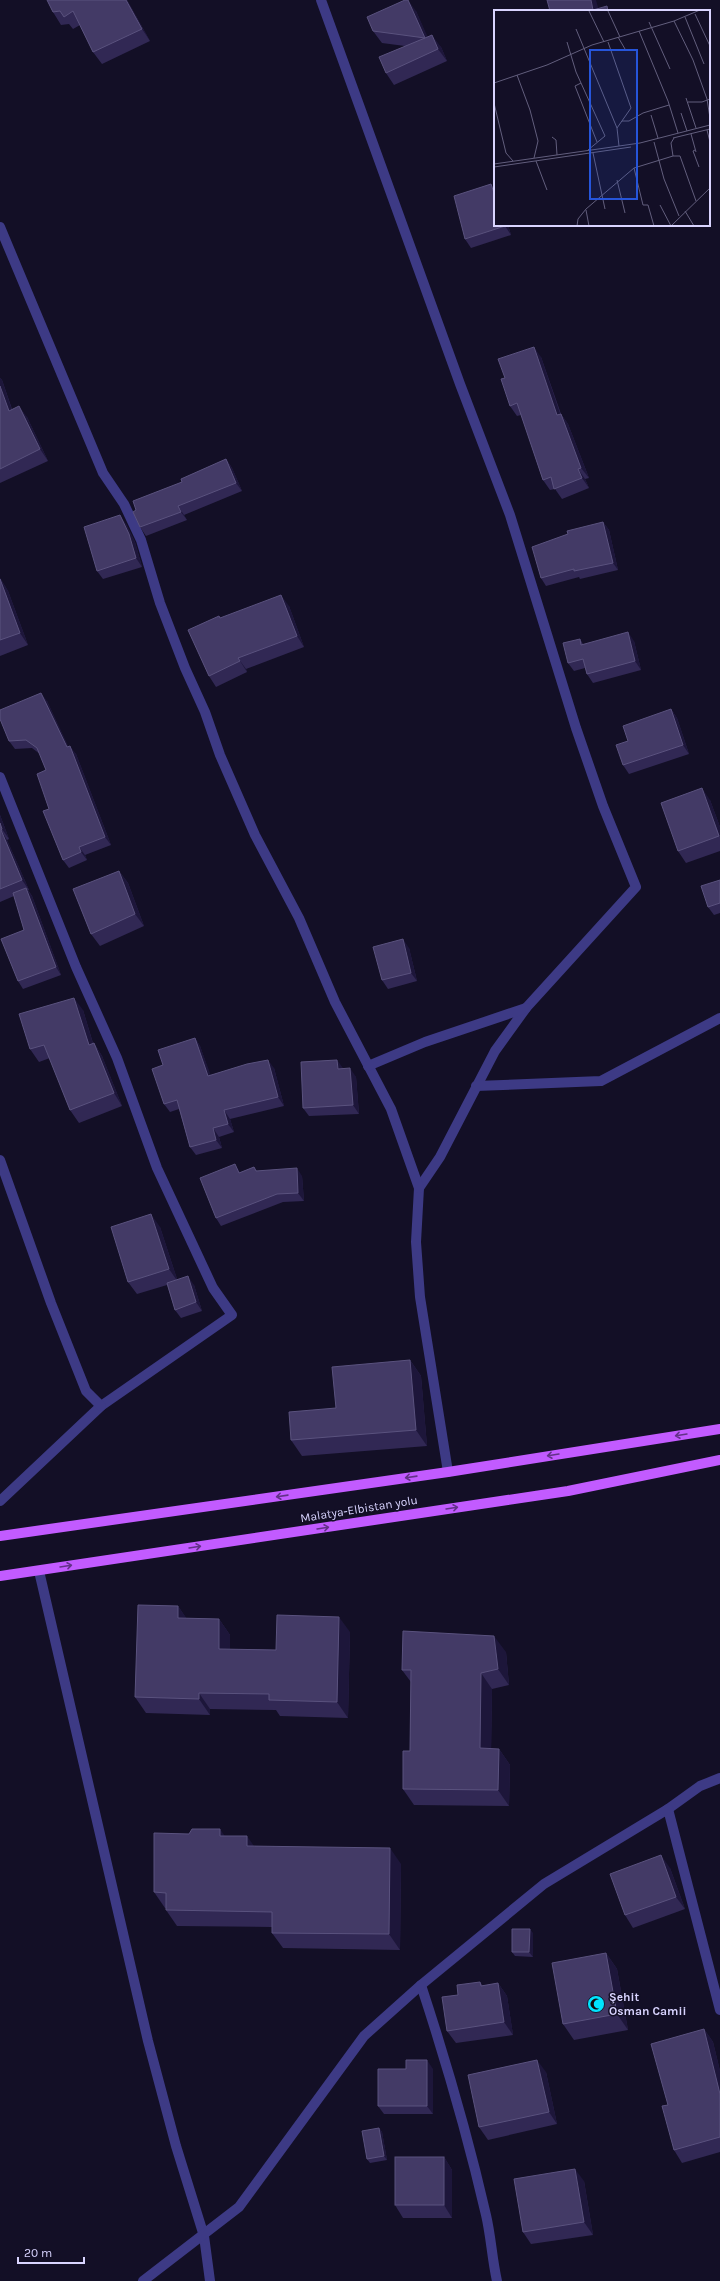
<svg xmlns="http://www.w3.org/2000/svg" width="720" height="2281" font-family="Karla,sans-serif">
<rect width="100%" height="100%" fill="#130f26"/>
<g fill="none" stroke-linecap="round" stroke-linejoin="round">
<g stroke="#3d3a85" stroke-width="10">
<path d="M321,0L460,384L510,515L576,728L603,806L636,887L526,1008L495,1051L440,1157L419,1188L416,1242L420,1297L448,1472"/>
<path d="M0,227L103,473L124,504L141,540L160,603L185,668L205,712L220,755L255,835L299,918L335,1002L391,1109L419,1188"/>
<path d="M0,777L76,967L117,1058L157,1168L213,1288L232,1315L101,1406L0,1501"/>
<path d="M368,1066L425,1042L526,1008"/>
<path d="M476,1086L601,1081L720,1018"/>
<path d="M0,1160L51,1303L86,1391L101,1406"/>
<path d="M39,1571L148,2041L176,2146L204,2236L210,2281"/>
<path d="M668,1809L700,1786L720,1778"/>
<path d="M421,1985C446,2061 468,2137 486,2215C491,2236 492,2259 497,2281"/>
<path d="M143,2281L239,2207L364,2036L421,1985L544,1884L668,1809L720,2010"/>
</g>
<g stroke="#c25bff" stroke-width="10">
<path d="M0,1536L448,1472L720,1429"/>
<path d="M0,1576L568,1491L720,1460"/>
</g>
</g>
<g fill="#312854">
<path d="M47,0H127L150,41L102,64L93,52L80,25L73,29L69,24L61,25L53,12Z"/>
<path d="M416,11L427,37L441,47L447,61L394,85L386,73L405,46L382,43L373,31Z"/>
<path d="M508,225L511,235L471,248L465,239Z"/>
<path d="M541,357L561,414L568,424L589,478L585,479L589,488L562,499L555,489L550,490L543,480L521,415L517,416L510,406L505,378Z"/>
<path d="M0,378L2,380L12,409L27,417L48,461L0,483Z"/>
<path d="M226,459L232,468L242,491L184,515L187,520L146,536L140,527L136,510L182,482Z"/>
<path d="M603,522L609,530L618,570L580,579L579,577L546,586L541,578Z"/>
<path d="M126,524L135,542L142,567L103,579L97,571Z"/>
<path d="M0,578L8,591L28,645L0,656Z"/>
<path d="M289,606L304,647L246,669L247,672L216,687L209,676L219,616L220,618Z"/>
<path d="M580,639L583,644L634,641L641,670L593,683L587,674L585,668L574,671L568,663Z"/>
<path d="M47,701L68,747L76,754L111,845L85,855L87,860L69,868L63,860L49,809L46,770L40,754L32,748L15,749L9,741Z"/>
<path d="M671,709L677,718L689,754L629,774L623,765L628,741Z"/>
<path d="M710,800L720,827V851L686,863L678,851Z"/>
<path d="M0,815L9,839L7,840L29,890H28L32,896L61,975L23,989L18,981L24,930L14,896L0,902Z"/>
<path d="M119,871L128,883L144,926L100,946L91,934Z"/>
<path d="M720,880V913L714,915L708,907Z"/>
<path d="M409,948L417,981L388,989L382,980Z"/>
<path d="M83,1010L93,1043H94L102,1056L122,1106L79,1123L70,1110L50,1058L39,1062L30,1049Z"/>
<path d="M195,1038L200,1046L210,1075L274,1068L284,1106L230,1119L234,1132L219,1137L222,1148L196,1155L190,1147L179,1109L170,1112L164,1104L163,1065Z"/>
<path d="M343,1068V1069L356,1077L359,1114L309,1116L303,1108Z"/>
<path d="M254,1167L257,1171L302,1176L304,1201L283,1202L221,1226L216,1218L241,1172Z"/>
<path d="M160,1227L177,1279L194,1285L202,1311L181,1318L175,1310L167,1285L137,1294L128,1282Z"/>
<path d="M410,1360L421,1376L427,1446L302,1456L291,1440Z"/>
<path d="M178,1606L186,1618L219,1619L230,1635V1649L276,1650L350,1632L348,1718L280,1716L276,1710L210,1709V1715L146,1713L135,1697Z"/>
<path d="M506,1652L509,1685L492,1689L491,1749H499L510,1765L509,1806L414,1805L403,1789L410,1751L411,1682L402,1670Z"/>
<path d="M225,1836L255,1847L401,1864L400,1950L283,1948L272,1933V1927L177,1926L166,1910V1908H165L154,1892Z"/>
<path d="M670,1868L685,1909L633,1928L625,1915Z"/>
<path d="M533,1933V1957L515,1956L512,1952Z"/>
<path d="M606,1953L617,1969L628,2030L574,2040L563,2024Z"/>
<path d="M480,1982L483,1986L498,1983L507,1996L513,2035L456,2043L447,2031L458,1995Z"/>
<path d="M704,2029L713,2042L720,2071V2152L682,2163L674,2150L668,2105Z"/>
<path d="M406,2069H433V2114H384L378,2106Z"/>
<path d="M546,2072L557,2124L488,2140L479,2127Z"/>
<path d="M379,2128L382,2132L387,2160L370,2163L367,2159Z"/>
<path d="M444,2157L452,2170V2218H403L395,2205Z"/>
<path d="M584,2181L593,2235L531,2244L523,2232Z"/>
</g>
<g fill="#1d163a">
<path d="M126,0H127L150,41L142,29Z"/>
<path d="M408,0L416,11L434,51L425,38Z"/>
<path d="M591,0H596L599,11L593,10Z"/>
<path d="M432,35L441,47L447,61L438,49Z"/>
<path d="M491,184L495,190V196Z"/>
<path d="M505,225H508L511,235L505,226Z"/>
<path d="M534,347L541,357L564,425L557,415Z"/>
<path d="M0,378L2,380L16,422L9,411L0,386Z"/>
<path d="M19,406L27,417L48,461L40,449Z"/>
<path d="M561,414L568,424L589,478L581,468Z"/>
<path d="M226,459L232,468L242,491L236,483Z"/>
<path d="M578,469L585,479L589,488L582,478Z"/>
<path d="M178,506L184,515L187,520L181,512Z"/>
<path d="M120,515L126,524L135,542L142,567L136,558Z"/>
<path d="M603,522L609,530L618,570L613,563Z"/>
<path d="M0,578L8,591L28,645L20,633Z"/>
<path d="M281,595L289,606L304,647L297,636Z"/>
<path d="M628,632L634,641L641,670L635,661Z"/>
<path d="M238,658L246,669L247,672L240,661Z"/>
<path d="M41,693L47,701L73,756L67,747Z"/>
<path d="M671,709L677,718L689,754L683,745Z"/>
<path d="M70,746L76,754L111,845L105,837Z"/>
<path d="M702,788L710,800L720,827V837Z"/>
<path d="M0,815L9,839L2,829L0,823Z"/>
<path d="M1,830L7,840L29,890L22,880Z"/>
<path d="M79,847L85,855L87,860L81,852Z"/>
<path d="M119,871L128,883L144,926L135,914Z"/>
<path d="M26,888L32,896L61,975L56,967Z"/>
<path d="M403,939L409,948L417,981L411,973Z"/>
<path d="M74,998L83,1010L97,1057L89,1045Z"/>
<path d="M195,1038L200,1046L214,1084L208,1076Z"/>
<path d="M94,1043L102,1056L122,1106L114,1093Z"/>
<path d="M268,1060L274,1068L284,1106L278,1097Z"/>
<path d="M337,1060L343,1068L344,1078L338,1069Z"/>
<path d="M350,1068L356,1077L359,1114L353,1105Z"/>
<path d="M224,1110L230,1119L234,1132L228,1124Z"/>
<path d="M213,1128L219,1137L222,1148L216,1140Z"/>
<path d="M235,1164L240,1172L244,1181L239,1173Z"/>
<path d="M297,1168L302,1176L304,1201L298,1193Z"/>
<path d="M151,1214L160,1227L178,1282L169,1269Z"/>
<path d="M188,1276L194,1285L202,1311L196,1302Z"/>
<path d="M410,1360L421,1376L427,1446L416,1430Z"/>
<path d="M178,1606L189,1622L178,1618Z"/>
<path d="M339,1617L350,1632L348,1718L337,1702Z"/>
<path d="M219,1619L230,1635V1665L219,1649Z"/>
<path d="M494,1636L506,1652L509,1685L498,1669Z"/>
<path d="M481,1673L492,1689L491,1764L480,1748Z"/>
<path d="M199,1693L210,1709V1715L199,1699Z"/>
<path d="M499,1749L510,1765L509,1806L498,1790Z"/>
<path d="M220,1829L231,1845L220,1836Z"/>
<path d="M247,1836L258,1852L247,1846Z"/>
<path d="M390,1848L401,1864L400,1950L389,1934Z"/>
<path d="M661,1855L670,1868L685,1909L676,1897Z"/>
<path d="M530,1929L533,1933V1957L529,1952Z"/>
<path d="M606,1953L617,1969L628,2030L617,2014Z"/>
<path d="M498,1983L507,1996L513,2035L504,2022Z"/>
<path d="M704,2029L713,2042L720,2071V2094Z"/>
<path d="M427,2060L433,2069V2114L427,2106Z"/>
<path d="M537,2060L546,2072L557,2124L549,2112Z"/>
<path d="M379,2128L382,2132L387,2160L384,2156Z"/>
<path d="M444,2157L452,2170V2218L444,2205Z"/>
<path d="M575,2169L584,2181L593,2235L584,2222Z"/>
</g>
<g fill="#433a66" stroke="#5a527e">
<path d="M47,0H126L142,29L93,52L73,11L64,17L60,11L53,12Z"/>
<path d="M405,0H408L425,38L432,35L438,49L386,73L379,57L425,38L373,31L367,17Z"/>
<path d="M547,0H591L593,10L607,6L608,11H550Z"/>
<path d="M491,184L495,196V225H505V226L465,239L454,196Z"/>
<path d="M534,347L557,415L561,414L581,468L578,469L582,478L554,489L551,477L543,480L517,403L510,406L501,379L505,378L498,359Z"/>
<path d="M0,386L9,411L19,406L40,449L0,469Z"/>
<path d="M226,459L236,483L178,506L181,512L140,527L133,512L136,510L133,501L182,482L181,479Z"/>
<path d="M120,515L129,534L136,558L97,571L84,527Z"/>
<path d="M603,522L613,563L574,571V569L541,578L532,547L568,534L567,531Z"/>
<path d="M0,579L20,633L0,640Z"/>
<path d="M281,595L297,636L238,658L240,661L209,676L188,630L219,616L220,618Z"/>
<path d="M628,632L635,661L587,674L583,659L568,663L563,643L580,639L581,645Z"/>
<path d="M41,693L67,747L70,746L105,837L79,847L81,852L63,860L43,811L49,809L37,774L46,770L37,748L26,740L9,741L0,719V710Z"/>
<path d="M671,709L683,745L623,765L616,745L628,741L623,726Z"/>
<path d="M702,788L719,836L678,851L661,803Z"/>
<path d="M0,823L2,829L1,830L22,880L0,889Z"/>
<path d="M119,871L135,914L91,934L73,889Z"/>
<path d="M720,880V903L708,907L701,886Z"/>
<path d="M26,888L56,967L18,981L1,939L24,930L13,893Z"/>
<path d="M403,939L411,973L382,980L373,947Z"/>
<path d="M74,998L89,1045L94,1043L114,1093L70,1110L44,1045L30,1049L19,1014Z"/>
<path d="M195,1038L208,1076L247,1064L268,1060L278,1097L224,1110L228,1124L213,1128L216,1140L190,1147L177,1100L164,1104L152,1069L163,1065L158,1050Z"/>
<path d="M337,1060L338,1069L350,1068L353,1105L303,1108L301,1062Z"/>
<path d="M235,1164L239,1173L254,1167L256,1171L297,1168L298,1193L277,1194L216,1218L200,1178Z"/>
<path d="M151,1214L169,1269L128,1282L111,1227Z"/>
<path d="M188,1276L196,1302L175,1310L167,1283Z"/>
<path d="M410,1360L416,1430L291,1440L289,1412L336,1408L332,1367Z"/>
<path d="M138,1605L178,1606V1618L219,1619V1649L276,1650L277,1615L339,1617L337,1702L269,1700V1694L199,1693V1699L135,1697Z"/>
<path d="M403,1631L494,1636L498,1669L481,1673L480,1748L499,1749L498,1790L403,1789V1751H410L411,1670H402Z"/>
<path d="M192,1829H220V1836H247V1846L390,1848L389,1934L272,1933V1912L166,1910V1893L154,1892V1833L189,1834Z"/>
<path d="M661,1855L676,1897L625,1915L610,1874Z"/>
<path d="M512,1929H530L529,1952H512Z"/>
<path d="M606,1953L617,2014L563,2024L552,1963Z"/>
<path d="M480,1982L481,1986L498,1983L504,2022L447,2031L442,1997L458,1995L457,1985Z"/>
<path d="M704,2029L720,2094V2137L674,2150L662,2106L668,2105L651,2044Z"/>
<path d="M406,2060H427V2106H378V2069H406Z"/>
<path d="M537,2060L549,2112L479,2127L468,2075Z"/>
<path d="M379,2128L384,2156L367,2159L362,2131Z"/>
<rect x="395" y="2157" width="49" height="48"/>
<path d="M575,2169L584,2222L523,2232L514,2179Z"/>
</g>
<defs><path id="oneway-shaft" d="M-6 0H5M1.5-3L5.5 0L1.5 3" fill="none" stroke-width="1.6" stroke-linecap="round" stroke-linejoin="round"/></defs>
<g stroke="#623188">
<use href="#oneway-shaft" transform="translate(681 1435) rotate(171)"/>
<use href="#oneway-shaft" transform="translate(553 1455) rotate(171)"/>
<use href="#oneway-shaft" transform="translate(411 1477) rotate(172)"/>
<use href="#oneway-shaft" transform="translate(282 1496) rotate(172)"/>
<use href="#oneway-shaft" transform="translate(452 1508) rotate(-9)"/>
<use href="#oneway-shaft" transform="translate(323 1528) rotate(-9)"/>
<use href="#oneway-shaft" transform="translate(195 1547) rotate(-9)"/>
<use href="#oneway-shaft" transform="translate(66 1566) rotate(-9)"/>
</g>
<defs>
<g id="mosque-disc" transform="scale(0.9)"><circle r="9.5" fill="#00e5ff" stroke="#130f26"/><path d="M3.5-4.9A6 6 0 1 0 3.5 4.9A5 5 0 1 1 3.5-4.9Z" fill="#111"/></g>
</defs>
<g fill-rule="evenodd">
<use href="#mosque-disc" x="596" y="2004"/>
</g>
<g text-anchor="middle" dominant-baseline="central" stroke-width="3" stroke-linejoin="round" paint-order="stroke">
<g font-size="12" fill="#d9d4ff" stroke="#130f26">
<text transform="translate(359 1509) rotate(-9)">Malatya-Elbistan yolu</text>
</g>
<g font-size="12" font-weight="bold" fill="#d9d4ff" stroke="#130f26" text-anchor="start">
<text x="609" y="1997">Şehit<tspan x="609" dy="14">Osman Camii</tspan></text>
</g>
</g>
<g transform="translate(494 10)">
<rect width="216" height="216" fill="#130f26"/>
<path fill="none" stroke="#625e7d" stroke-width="1" d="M95,1L110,32M114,1L126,27M201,4L216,36M191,7L210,54M180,11L199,50L213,89L216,108M155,12L176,59M82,19L123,118M145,21L174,91L184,123M124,27L131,39M73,32L82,62L111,126L94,140M114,32L137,98L123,118L125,136M23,65L36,100L44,131L40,148M0,73L53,55L98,35L180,11L206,0M87,73L81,76L103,132M192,88L202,118M194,92H208L216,89M0,93L12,143L19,151M187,103L193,121M157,105L164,128M128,111H135L149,103L175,95M213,120L216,132M197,124L202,142M58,127L62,130L63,145M179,128L216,119M180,128L177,133L179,146H186L202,191M160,132L170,169L185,206M201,140L199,141L205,157M99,143L111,199M42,151L53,180M0,154L146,133L216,115M0,157L137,137M140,158L179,146M123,170L131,203M166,195L177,216M92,200L95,216M191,201L200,216M83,216L84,209L92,199L140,158L149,195H154L160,216M177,216L216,178"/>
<path fill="#2655da" fill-opacity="0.15" stroke="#2655da" stroke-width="2" d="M96,40H143V189H96Z"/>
<rect width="216" height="216" fill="none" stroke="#d9d4ff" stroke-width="2"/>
</g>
<path d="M18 2257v6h66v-6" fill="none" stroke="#d9d4ff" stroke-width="2"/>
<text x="24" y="2257" font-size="12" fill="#d9d4ff" stroke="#130f26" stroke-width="3" paint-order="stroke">20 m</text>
</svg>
